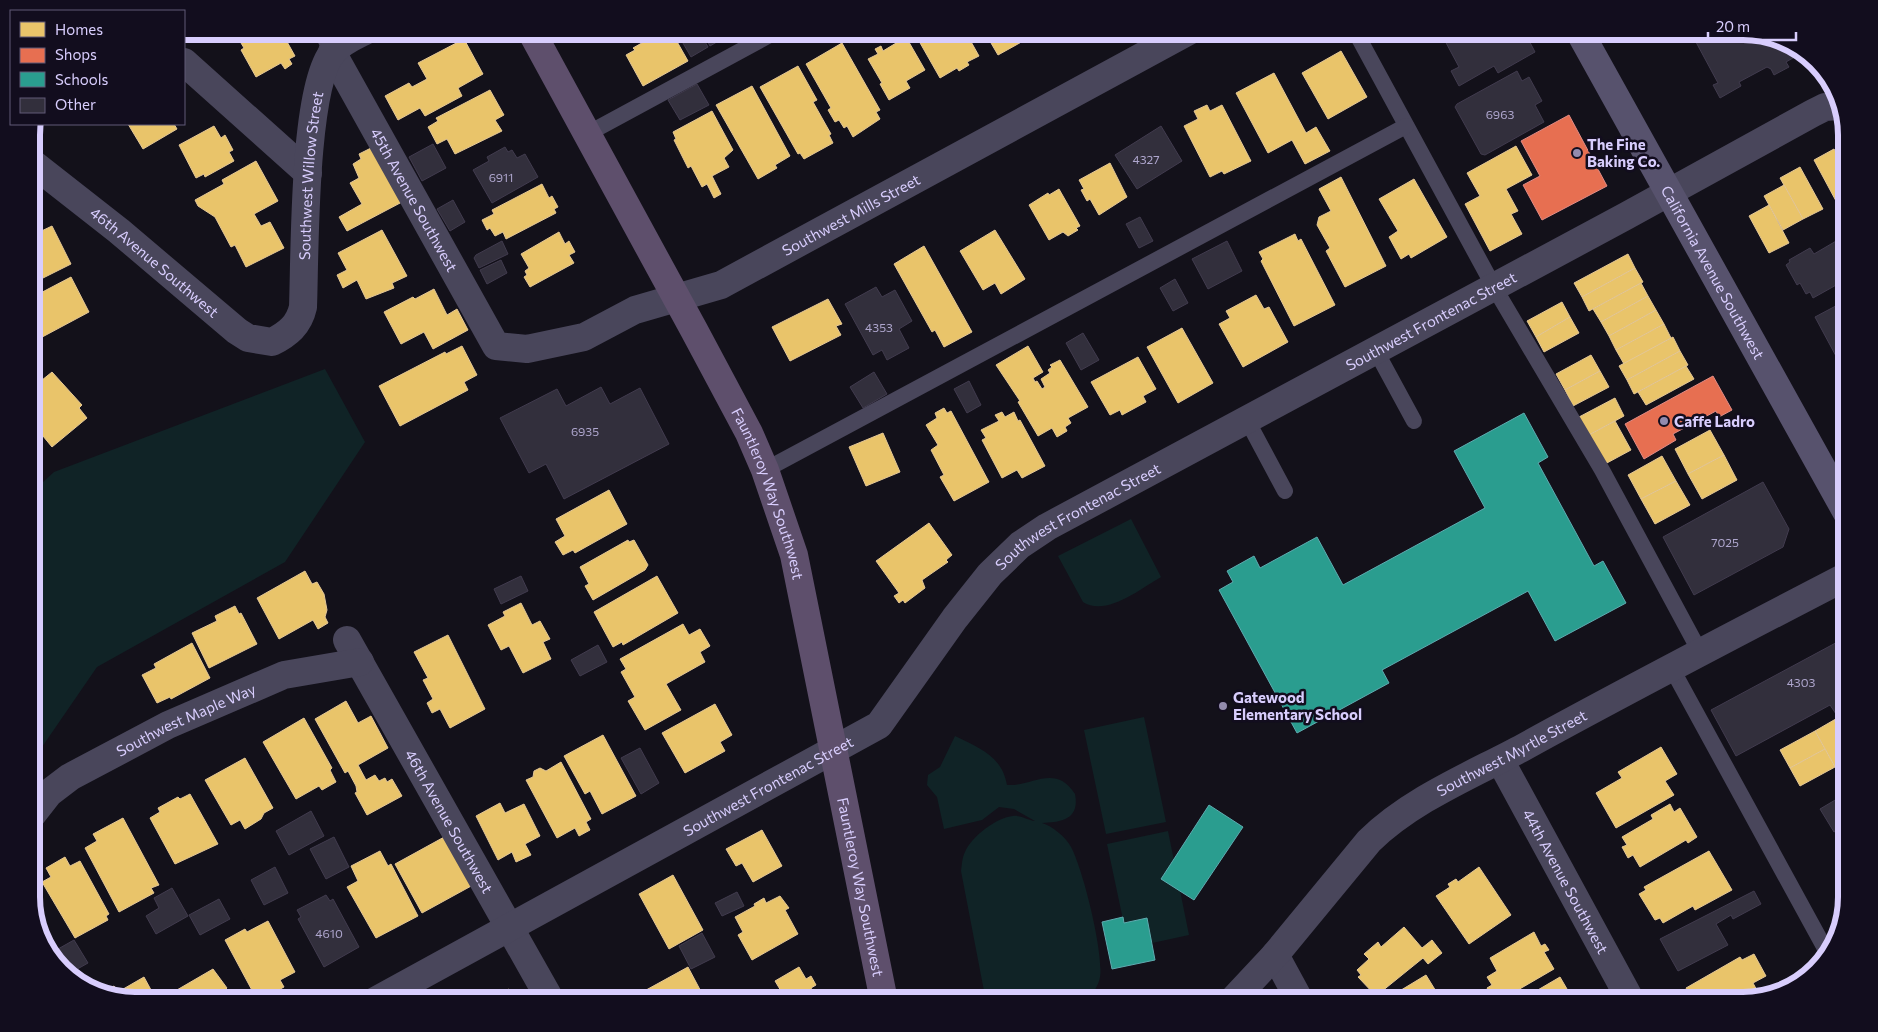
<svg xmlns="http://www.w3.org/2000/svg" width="1878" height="1032" font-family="Commissioner,sans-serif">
<rect width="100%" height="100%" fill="#13111a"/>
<g fill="#102326">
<path d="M325,369L365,442L285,562L97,667L31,763V493L54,472Z"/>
<path d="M1131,519L1161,577C1140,589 1106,617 1083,602L1058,556Z"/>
<path d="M1144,717L1166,822L1106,834L1084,730Z"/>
<path d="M955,736C979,748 1002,756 1007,785C1032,787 1055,763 1075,794C1080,820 1061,822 1042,823C1052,826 1066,837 1071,847C1083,869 1104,953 1100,977C1099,985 1092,994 1088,1001H989L984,991L961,871C962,864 962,858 965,852C971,837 997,817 1013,816C1020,815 1028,820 1035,821L1014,809L999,807L982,820L944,829L937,797L927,785L928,775L940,767Z"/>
<path d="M1168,831L1189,935L1129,948L1107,844Z"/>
</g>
<g fill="#e9c46a" stroke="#e4c796">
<path d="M250,31H281L295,56L289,59L292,64L285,69L281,63L256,77L241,50L244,48L238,38Z"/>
<path d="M663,31L666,34L671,31L688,61L643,86L626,55L635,50L633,48Z"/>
<path d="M919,31H965L979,56L967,62L969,65L959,71L957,68L940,78L915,34Z"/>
<path d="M984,31H1032L1034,35L998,55Z"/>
<path d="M906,37L925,70L906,81L910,88L889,100L880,84L882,83L868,59L878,54L875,49L881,46L883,51Z"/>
<path d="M464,39L483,74L458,88L462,96L425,116L420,108L398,120L385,96L409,83L412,87L427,79L418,63Z"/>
<path d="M842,43L880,110L876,112L880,119L853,137L847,126L844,128L839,120L835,122L828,110L831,108L806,64Z"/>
<path d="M1341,51L1367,97L1328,119L1302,73Z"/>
<path d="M798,66L817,100L813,102L831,134L829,135L833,143L804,159L800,153L798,154L760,87Z"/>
<path d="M1274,73L1306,133L1316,127L1330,151L1305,164L1292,140L1268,153L1236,93Z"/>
<path d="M752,86L790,156L775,165L777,168L758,179L716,105Z"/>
<path d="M490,90L504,115L495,120L502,131L455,154L447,139L437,144L428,127L438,121L436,118Z"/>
<path d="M1207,105L1210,111L1222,105L1251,161L1224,174L1222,171L1210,177L1184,126L1198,119L1194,111Z"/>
<path d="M712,111L733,150L724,158L729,167L712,176L721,194L714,198L707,184L702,187L691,166L688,168L674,140L676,139L673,132Z"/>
<path d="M128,124H174L177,129L143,149Z"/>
<path d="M214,126L221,138L225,135L233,150L229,152L234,161L205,177L204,174L196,178L179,145Z"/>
<path d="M1516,146L1532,175L1506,189L1518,211L1511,214L1522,234L1490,251L1465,204L1480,196L1467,173Z"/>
<path d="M371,148L402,202L347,231L339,217L362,204L350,183L359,178L353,164L361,159L359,154Z"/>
<path d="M1834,149L1847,172V195L1836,201L1814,160Z"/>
<path d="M1847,153V172L1839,157Z"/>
<path d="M256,161L278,201L254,214L261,226L270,222L284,248L246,267L235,245L231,247L215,217L198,206L195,200L224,184L222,180Z"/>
<path d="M1110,163L1127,197L1099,215L1090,199L1087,201L1081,190L1084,189L1079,180Z"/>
<path d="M1800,167L1823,209L1803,219L1780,178Z"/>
<path d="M1341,177L1386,266L1345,287L1326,251L1330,248L1317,225L1319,217L1331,211L1319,189Z"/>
<path d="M1414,179L1447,237L1411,258L1409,254L1401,259L1389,237L1398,231L1379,199Z"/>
<path d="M542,184L549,198L552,196L558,207L554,209L556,213L506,239L503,232L495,236L490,228L487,230L482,220L494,214L492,210Z"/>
<path d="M1784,185L1803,219L1783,230L1764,196Z"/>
<path d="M1059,189L1080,226L1076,228L1078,230L1068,236L1063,232L1049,240L1029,205L1048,193L1049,195Z"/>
<path d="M1769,205L1789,243L1769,253L1749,216Z"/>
<path d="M52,226L71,264L31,284V236Z"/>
<path d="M382,230L407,276L392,283L394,288L366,299L357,280L343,288L337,275L347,270L338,253Z"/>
<path d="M995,230L1025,279L1001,294L995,283L983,290L960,251Z"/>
<path d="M559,232L565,244L569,241L575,252L569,255L574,263L530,287L524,277L527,275L525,271L529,268L521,254Z"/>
<path d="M1295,234L1298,241L1301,239L1335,305L1294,326L1261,261L1263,259L1259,252Z"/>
<path d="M924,246L972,332L944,347L935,330L932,332L894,264Z"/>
<path d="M1628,254L1635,268L1582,297L1574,283Z"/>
<path d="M1635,268L1643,282L1589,311L1582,297Z"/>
<path d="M71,277L89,312L31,343V298Z"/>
<path d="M1641,283L1648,296L1601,322L1593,309Z"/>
<path d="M434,289L447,315L457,309L468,330L433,349L424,332L401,344L384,312L413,297L415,299Z"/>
<path d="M1256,295L1264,309L1269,307L1288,342L1243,367L1219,324L1230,318L1226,311Z"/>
<path d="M1648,296L1656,310L1609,336L1601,322Z"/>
<path d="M828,299L842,324L836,326L841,335L790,361L772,327Z"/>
<path d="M1562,302L1570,317L1536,337L1527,321Z"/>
<path d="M1656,310L1664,324L1616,350L1609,336Z"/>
<path d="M1570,317L1579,333L1544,352L1536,337Z"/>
<path d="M1664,324L1671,338L1624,364L1616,350Z"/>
<path d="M1182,328L1213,383L1178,403L1147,347Z"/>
<path d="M1673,337L1680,351L1627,380L1619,366Z"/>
<path d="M462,346L477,375L464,382L468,390L400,426L379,386L445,352L446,354Z"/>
<path d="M1028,346L1043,372L1033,378L1035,382L1037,381L1042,389L1045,387L1041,379L1050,373L1048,370L1052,367L1050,365L1060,360L1088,407L1068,418L1071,423L1065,427L1067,431L1057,437L1052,428L1038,436L1018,402L1020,401L996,365Z"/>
<path d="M1680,351L1688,365L1634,394L1627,380Z"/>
<path d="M1591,355L1600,371L1565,390L1556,374Z"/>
<path d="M1138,357L1156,389L1143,396L1146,402L1122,415L1120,410L1110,415L1091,382Z"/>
<path d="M1686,366L1694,379L1646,405L1638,392Z"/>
<path d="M1600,371L1609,387L1573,406L1565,390Z"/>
<path d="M52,372L82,405L79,408L87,418L52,447L38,430L31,435V389Z"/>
<path d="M1847,372V383L1842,374Z"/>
<path d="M1615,398L1624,416L1589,435L1579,417Z"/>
<path d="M944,408L947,413L951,411L989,482L954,501L940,477L944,475L931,450L938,445L926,425L937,418L935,413Z"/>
<path d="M1002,412L1005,417L1014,412L1018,421L1020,420L1045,466L1022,478L1017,470L1002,478L982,440L986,438L981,430L999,421L995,415Z"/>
<path d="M1615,421L1631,450L1605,464L1589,435Z"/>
<path d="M1710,430L1724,455L1688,474L1675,449Z"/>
<path d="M883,433L900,472L866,486L849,447Z"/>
<path d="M1724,455L1737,480L1702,499L1688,474Z"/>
<path d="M1662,456L1676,481L1641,499L1628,475Z"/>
<path d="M1676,481L1690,505L1655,524L1641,499Z"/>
<path d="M609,490L627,524L575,553L573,550L563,555L555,542L565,536L556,519Z"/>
<path d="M929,523L952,555L946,560L948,562L922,580L925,588L905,603L903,600L899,603L894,596L899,593L876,561Z"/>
<path d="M628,540L629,542L634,540L648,565L645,570L593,600L585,586L589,584L580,567Z"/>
<path d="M305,571L312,584L317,582L324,594L327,610L325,617L328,623L318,629L313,620L279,639L257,598Z"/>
<path d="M657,576L678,613L623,645L622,642L613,647L594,612Z"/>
<path d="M521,603L532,625L540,621L550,639L543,642L551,659L523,673L509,646L501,650L488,625L505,616L503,612Z"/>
<path d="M235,606L239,614L241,613L257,644L209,668L192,633L217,621L215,616Z"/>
<path d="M683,624L689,635L700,629L710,646L700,652L705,662L666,684L681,710L645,730L628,701L635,697L621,672L626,669L620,659Z"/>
<path d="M448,635L485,709L450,728L440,709L432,713L427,703L433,699L423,680L428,678L414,652Z"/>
<path d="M192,643L210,678L171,699L170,697L157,703L142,675L156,668L154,664Z"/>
<path d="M346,701L358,723L371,716L388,748L358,765L366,780L375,775L379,781L385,778L387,782L392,779L402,796L367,815L355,793L357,792L356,786L348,771L345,773L315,719Z"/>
<path d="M715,704L732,735L720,742L725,751L685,773L662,733Z"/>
<path d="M1847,713V737L1844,738L1834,720Z"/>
<path d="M304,718L332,768L330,770L336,782L322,790L319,786L296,799L263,742Z"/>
<path d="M1834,720L1847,743V760L1835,767L1815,731Z"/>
<path d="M1815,731L1825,749L1790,768L1780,750Z"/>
<path d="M603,735L636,796L602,814L590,791L585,794L564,756Z"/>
<path d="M1661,747L1677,774L1665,781L1674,795L1616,828L1596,793L1622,778L1618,772Z"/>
<path d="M1825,749L1835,767L1800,786L1790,768Z"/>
<path d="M245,758L273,808L264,813L261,819L245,829L240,820L231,825L205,780Z"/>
<path d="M561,762L591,819L586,822L590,830L579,836L575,828L557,838L526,780L533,777L534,771L540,768L546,771Z"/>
<path d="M190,794L218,844L175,864L150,818L160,812L158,808L178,797L180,799Z"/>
<path d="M500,803L505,813L524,804L540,836L525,844L531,855L516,862L512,852L498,860L476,816Z"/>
<path d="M1670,804L1674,812L1680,808L1697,837L1688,843L1686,840L1640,867L1633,855L1628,858L1622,847L1627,845L1622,837L1653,819L1651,815Z"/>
<path d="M123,818L159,885L151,888L154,893L119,912L85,848L97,841L93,834Z"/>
<path d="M762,830L782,866L753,882L742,863L736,866L726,849Z"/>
<path d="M446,836L473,885L422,913L395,864Z"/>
<path d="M380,851L388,866L391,864L418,916L376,938L347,887L358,881L351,866Z"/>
<path d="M1709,851L1732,890L1695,910L1693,906L1663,923L1660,918L1655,920L1639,894L1646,890L1644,887Z"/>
<path d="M65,857L70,866L80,861L109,914L106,916L108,920L75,938L42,882L51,877L46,868Z"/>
<path d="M1479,867L1511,915L1469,944L1436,896L1450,887L1448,884L1456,879L1458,882Z"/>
<path d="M673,875L703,930L669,949L639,894Z"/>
<path d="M780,896L789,908L785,910L798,934L752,960L738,935L743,932L735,917L755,906L754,904L764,898L766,903Z"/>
<path d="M33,909L45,930L40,933Z"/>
<path d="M268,921L295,972L280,980L284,987L262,999L258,992L254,994L225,940L245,929L247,932Z"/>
<path d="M1404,927L1422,948L1432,940L1442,953L1428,964L1423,958L1376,996L1358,977L1361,975L1357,970L1369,959L1364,954L1378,942L1381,947Z"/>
<path d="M1534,932L1541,946L1545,944L1549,950L1544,952L1554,969L1511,994L1509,991L1494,1000L1487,988L1492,985L1487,977L1497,971L1490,958Z"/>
<path d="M1754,954L1766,976L1753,983L1760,996L1743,1001H1693L1686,988L1740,957L1742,960Z"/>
<path d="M688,967L706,1001H640L637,995Z"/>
<path d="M799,967L806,979L811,976L816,985L811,988L816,997L810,1001H787L775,981Z"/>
<path d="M213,969L227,988L225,990L231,1001H174L170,994Z"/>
<path d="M1426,975L1442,1001H1383Z"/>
<path d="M144,977L157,1001H135L103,992L114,986L118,992Z"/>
<path d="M1560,977L1574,1001H1519Z"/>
<path d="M509,989L516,1001L485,1000L498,992L499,995Z"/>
</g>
<g fill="#e76f51" stroke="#e28b85">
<path d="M1569,115L1607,186L1542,220L1523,185L1540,176L1521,141Z"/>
<path d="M1713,376L1732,410L1719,417L1716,411L1673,434L1676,440L1644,459L1625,424Z"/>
</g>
<g fill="#2a9d8f" stroke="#5eabb0">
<path d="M1524,413L1548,457L1538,463L1594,566L1603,561L1626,603L1555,641L1528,591L1382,670L1389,683L1297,733L1219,590L1233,582L1227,571L1254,556L1260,568L1317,537L1343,585L1485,508L1454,451Z"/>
<path d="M1209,805L1243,827L1194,900L1161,879Z"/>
<path d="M1123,917L1124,923L1147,918L1155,960L1112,969L1102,922Z"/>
</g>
<g fill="#322f3c" stroke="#413b4e">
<path d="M214,31H225L216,36Z"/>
<path d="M676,31H699L708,47L691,57Z"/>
<path d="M702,31H725L727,36L710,46Z"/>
<path d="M842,31H861L864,35L849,43Z"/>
<path d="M1379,31H1395L1383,38Z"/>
<path d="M1453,31H1524L1535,52L1498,73L1494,66L1459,86L1451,71L1459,67L1444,39L1454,33Z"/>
<path d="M1690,31H1743L1795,45L1810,60L1803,64L1798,55L1786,62L1789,67L1774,75L1771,69L1767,67L1739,82L1741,86L1720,98L1713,85L1718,83Z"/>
<path d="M1517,71L1522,81L1529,77L1542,101L1535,105L1544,122L1485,155L1481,154L1455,107L1457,104Z"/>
<path d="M697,84L709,105L680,120L668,100Z"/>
<path d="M1161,126L1182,161L1137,189L1115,155Z"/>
<path d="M433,144L446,168L422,181L409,157Z"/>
<path d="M505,147L508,152L512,150L517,158L525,154L538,177L492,203L473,170L489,161L487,157Z"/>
<path d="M453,200L465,222L450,231L437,209Z"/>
<path d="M1140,217L1153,241L1139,248L1126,224Z"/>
<path d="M1843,237L1847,243V279L1813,298L1810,292L1806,294L1800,283L1797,285L1786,265L1790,262L1789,260L1810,248L1814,254Z"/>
<path d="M502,241L508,254L479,268L474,258L476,255Z"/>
<path d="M1227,241L1242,271L1208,289L1192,259Z"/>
<path d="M501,260L507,273L487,284L480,270Z"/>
<path d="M1175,279L1188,303L1173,311L1160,288Z"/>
<path d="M876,287L882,297L895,290L912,321L899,329L909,348L887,360L882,350L873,355L845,304Z"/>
<path d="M1847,300V353L1837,358L1815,317Z"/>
<path d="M1083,333L1099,360L1081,370L1066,343Z"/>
<path d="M874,372L887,394L863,408L850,387Z"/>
<path d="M969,381L981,405L967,413L954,389Z"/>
<path d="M601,387L610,404L640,388L669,444L564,499L546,464L529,473L500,418L557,389L566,406Z"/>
<path d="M1763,482L1789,529L1783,547L1694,595L1663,537Z"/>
<path d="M521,576L528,591L501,604L494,589Z"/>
<path d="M1843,639L1847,641V708L1836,714L1830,705L1736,756L1711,710Z"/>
<path d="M598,645L607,662L580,676L571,660Z"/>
<path d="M640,748L659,783L641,794L621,758Z"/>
<path d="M1847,793V837L1841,828L1834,832L1820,809Z"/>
<path d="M311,811L324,836L289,855L276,831Z"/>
<path d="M334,837L349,867L326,879L310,849Z"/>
<path d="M275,867L288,893L264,905L251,880Z"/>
<path d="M172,888L188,916L156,934L146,916L159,908L154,898Z"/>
<path d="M1754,891L1761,904L1733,919L1731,915L1716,924L1728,945L1678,971L1660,939Z"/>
<path d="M737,892L744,906L722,916L715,903Z"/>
<path d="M326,895L330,901L333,899L359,947L324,967L298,919L301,917L297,910Z"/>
<path d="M219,899L230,919L200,935L189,915Z"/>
<path d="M702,933L715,957L691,969L679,946Z"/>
<path d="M74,940L88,963L72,972L58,949Z"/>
<path d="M79,970L90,989L83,987L71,975Z"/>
</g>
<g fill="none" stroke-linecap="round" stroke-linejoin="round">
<g stroke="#49465b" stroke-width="16">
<path d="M321,31L332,52"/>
<path d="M1355,31L1494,287L1602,470L1700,652"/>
<path d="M587,134L777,31"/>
<path d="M1376,351L1414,421"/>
<path d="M1247,420L1285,491"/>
<path d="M765,470L1406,126"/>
<path d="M1671,667L1828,954"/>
</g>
<g stroke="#49465b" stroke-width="28">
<path id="s1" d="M332,52L496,346L527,349L584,337L635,310L721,285L1189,31"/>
<path d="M184,62L308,173"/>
<path id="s2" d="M31,162L119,231L237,331L248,338L272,342C288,334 299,325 303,307C305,255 303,87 333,52C341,42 353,37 365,31"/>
<path id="s3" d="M347,640L551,1001"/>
<path id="s4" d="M1500,760L1631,1001"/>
<path id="s5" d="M31,816L49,793L70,777L168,725L284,675L360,662"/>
<path d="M1275,955L1300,1001"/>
<path id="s6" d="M375,1001L879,725L955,618L990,574L1020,545L1047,527L1626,216L1813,113L1825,107L1839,106"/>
<path id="s7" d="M1232,1001L1275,955L1369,841C1412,799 1472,775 1524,747C1631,688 1739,632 1847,576"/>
</g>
<path stroke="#57526d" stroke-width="28" id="s8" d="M1579,31L1847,513"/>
<path stroke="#5e4f6c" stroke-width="28" id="s9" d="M531,31L694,330L749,433L765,470L794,555L884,1001"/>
</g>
<g fill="#938bae" stroke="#120d1e" stroke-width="2">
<circle cx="1577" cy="153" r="5"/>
<circle cx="1664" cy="421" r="5"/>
<circle cx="1223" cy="706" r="5"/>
</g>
<g text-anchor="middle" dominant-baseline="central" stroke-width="5" stroke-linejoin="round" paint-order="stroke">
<g font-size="12" fill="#aea6cd">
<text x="1500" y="114">6963</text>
<text x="1146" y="159">4327</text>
<text x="501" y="177">6911</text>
<text x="879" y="327">4353</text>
<text x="585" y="431">6935</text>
<text x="1725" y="542">7025</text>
<text x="1801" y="682">4303</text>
<text x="329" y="933">4610</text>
</g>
<g font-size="15" font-weight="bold" fill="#d8cdfd" stroke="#120d1e" text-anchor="start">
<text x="1587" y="144">The Fine<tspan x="1587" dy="17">Baking Co.</tspan></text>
<text x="1674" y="421">Caffe Ladro</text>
<text x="1233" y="697">Gatewood<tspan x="1233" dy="17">Elementary School</tspan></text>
</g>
<g font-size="15" fill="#d8cdfd" stroke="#120d1e">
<text stroke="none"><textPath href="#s2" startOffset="484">Southwest Willow Street</textPath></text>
<text stroke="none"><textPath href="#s1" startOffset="169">45th Avenue Southwest</textPath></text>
<text stroke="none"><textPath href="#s1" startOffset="721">Southwest Mills Street</textPath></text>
<text stroke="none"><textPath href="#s2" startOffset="159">46th Avenue Southwest</textPath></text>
<text stroke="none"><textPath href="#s8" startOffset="276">California Avenue Southwest</textPath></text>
<text stroke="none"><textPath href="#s6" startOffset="1272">Southwest Frontenac Street</textPath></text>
<text stroke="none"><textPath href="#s9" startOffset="521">Fauntleroy Way Southwest</textPath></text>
<text stroke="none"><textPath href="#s6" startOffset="868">Southwest Frontenac Street</textPath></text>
<text stroke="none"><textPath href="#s5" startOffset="185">Southwest Maple Way</textPath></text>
<text stroke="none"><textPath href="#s7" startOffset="379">Southwest Myrtle Street</textPath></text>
<text stroke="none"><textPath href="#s6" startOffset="448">Southwest Frontenac Street</textPath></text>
<text stroke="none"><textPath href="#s3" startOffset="208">46th Avenue Southwest</textPath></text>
<text stroke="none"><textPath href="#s4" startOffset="138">44th Avenue Southwest</textPath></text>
<text stroke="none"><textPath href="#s9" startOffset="926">Fauntleroy Way Southwest</textPath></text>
</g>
</g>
<path d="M0 0H1878V1032H0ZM135 40H1743A95 95 0 0 1 1838 135V897A95 95 0 0 1 1743 992H135A95 95 0 0 1 40 897V135A95 95 0 0 1 135 40Z" fill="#120d1e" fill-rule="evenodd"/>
<path fill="none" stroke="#d8cdfd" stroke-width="6" d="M135 40H1743A95 95 0 0 1 1838 135V897A95 95 0 0 1 1743 992H135A95 95 0 0 1 40 897V135A95 95 0 0 1 135 40Z"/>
<rect x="10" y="10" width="175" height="115" fill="#120d1e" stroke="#615a77"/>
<rect x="20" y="22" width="25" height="15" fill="#e9c46a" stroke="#615a77"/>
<text x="55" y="35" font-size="15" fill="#d8cdfd">Homes</text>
<rect x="20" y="48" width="25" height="15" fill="#e76f51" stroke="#615a77"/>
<text x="55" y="60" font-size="15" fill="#d8cdfd">Shops</text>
<rect x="20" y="72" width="25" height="15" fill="#2a9d8f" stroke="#615a77"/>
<text x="55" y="85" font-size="15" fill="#d8cdfd">Schools</text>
<rect x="20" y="98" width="25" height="15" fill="#322f3c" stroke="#615a77"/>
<text x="55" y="110" font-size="15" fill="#d8cdfd">Other</text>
<path d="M1708 32v8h88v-8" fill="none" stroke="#d8cdfd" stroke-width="2.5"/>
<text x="1716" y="32" font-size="15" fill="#d8cdfd" stroke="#120d1e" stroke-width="4" paint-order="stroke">20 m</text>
</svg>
